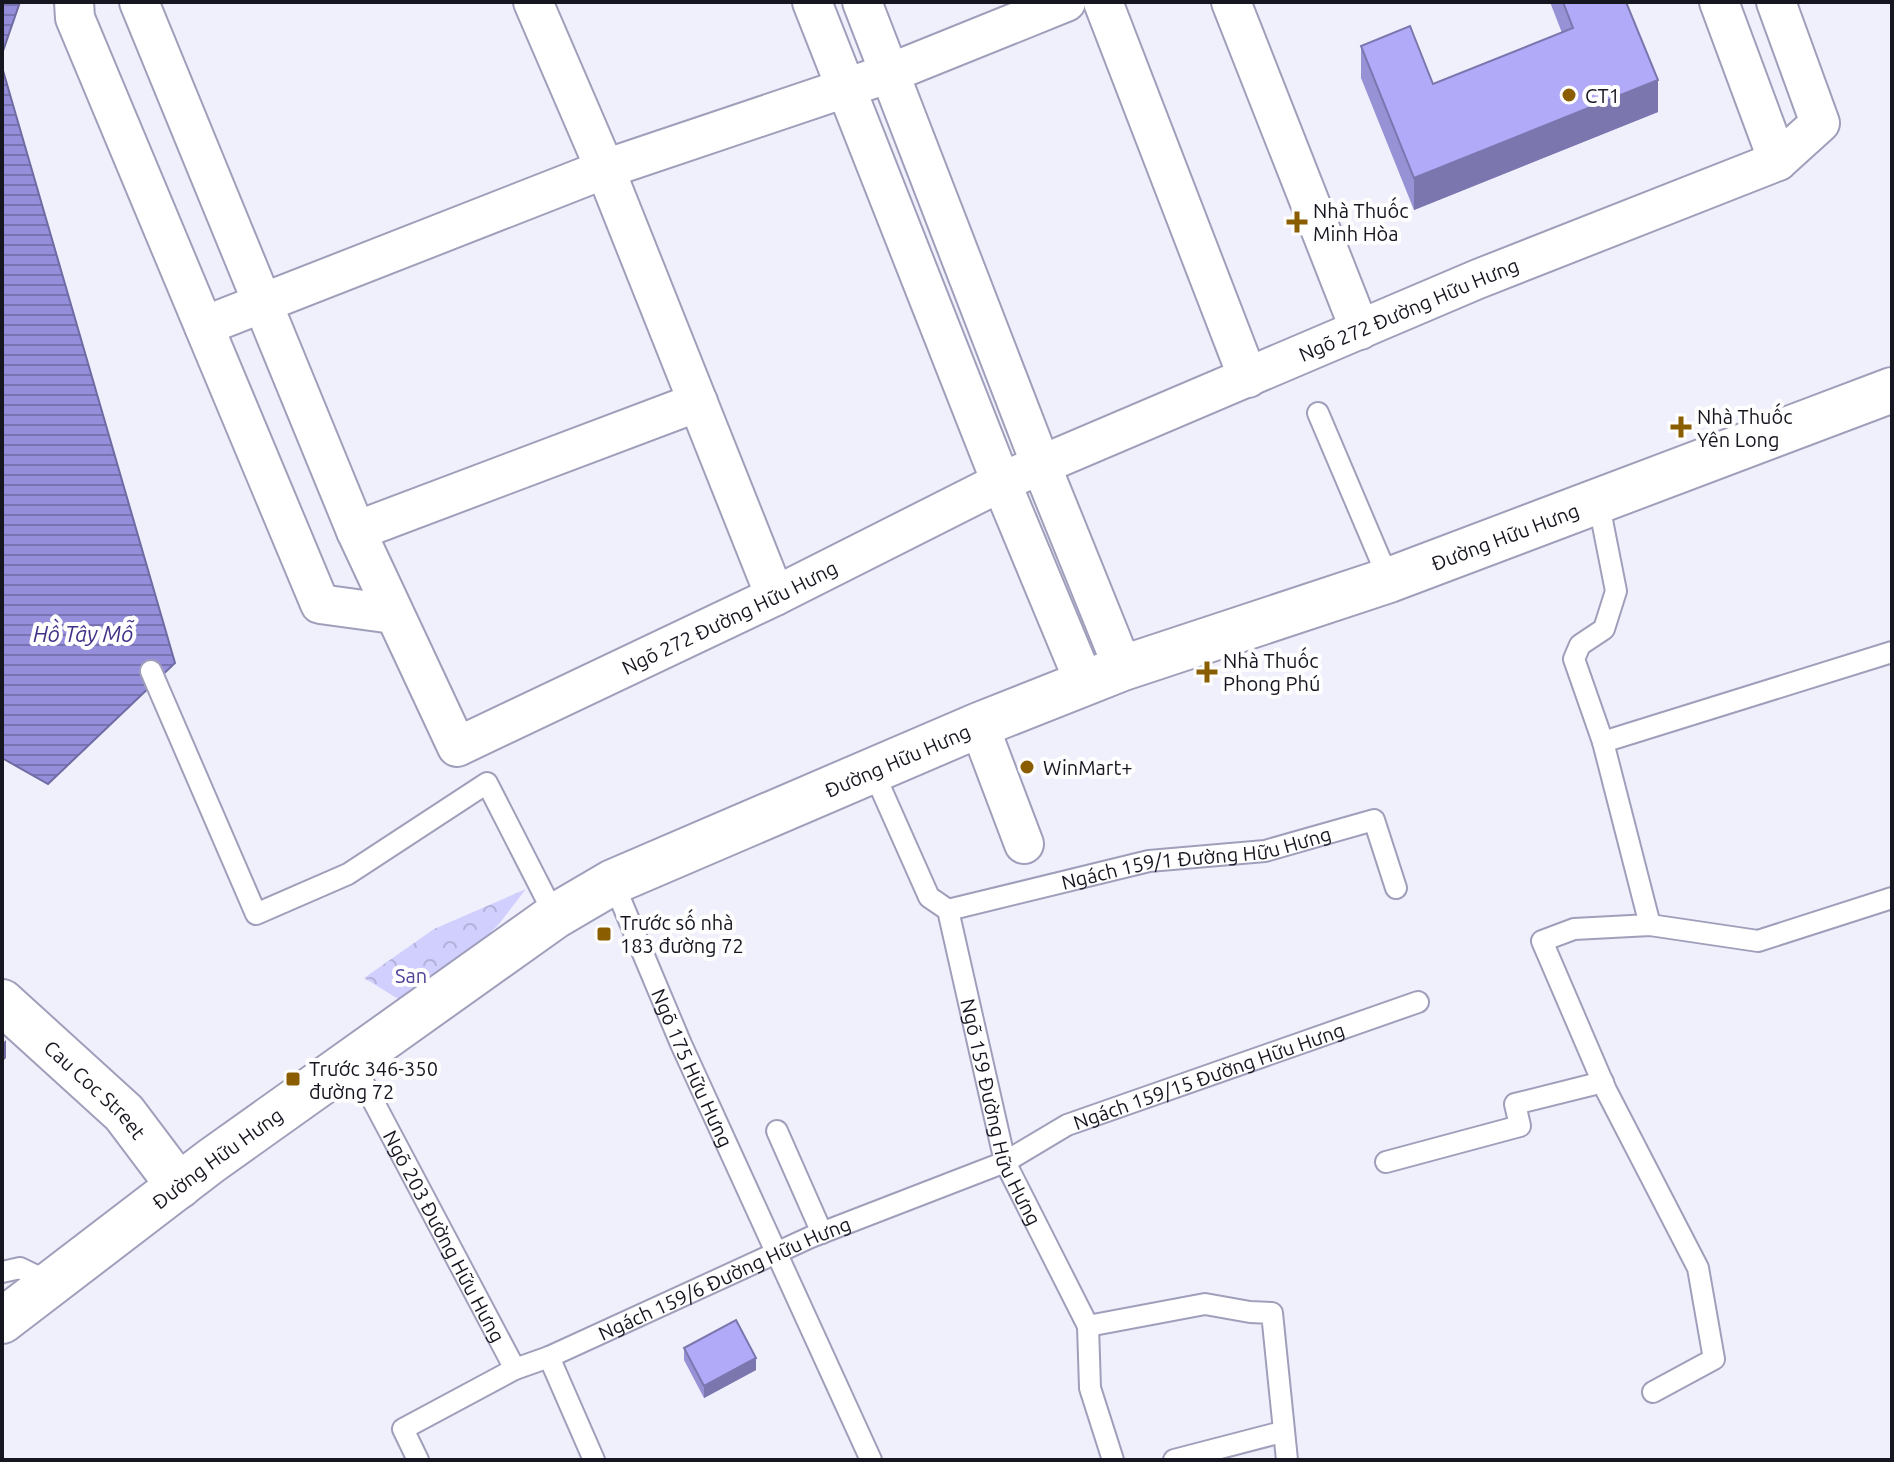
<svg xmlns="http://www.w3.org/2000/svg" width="1894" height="1462" font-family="Ubuntu,sans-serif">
<defs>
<pattern id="park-crowns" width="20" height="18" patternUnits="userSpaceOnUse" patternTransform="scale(2)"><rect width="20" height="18" fill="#d1cffe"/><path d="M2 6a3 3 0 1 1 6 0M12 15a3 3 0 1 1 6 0" fill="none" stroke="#b3b1d9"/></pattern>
<pattern id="water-rules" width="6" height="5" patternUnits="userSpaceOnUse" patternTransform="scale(2)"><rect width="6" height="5" fill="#958fdb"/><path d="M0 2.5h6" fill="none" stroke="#7974b1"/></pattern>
</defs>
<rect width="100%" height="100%" fill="#f0f0fc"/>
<path fill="url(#park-crowns)" d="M526,889L499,924L413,1008L364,978L434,929Z"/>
<g fill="url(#water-rules)" stroke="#6f6ba3" stroke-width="2">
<path d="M2,2H20L2,54Z"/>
<path d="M2,67L175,663L48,784L2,758Z"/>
</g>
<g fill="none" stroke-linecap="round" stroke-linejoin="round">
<g stroke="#a09fbb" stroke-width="24">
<g id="lane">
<path d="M1318,413L1389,580"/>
<path d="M1598,500L1616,591L1604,629L1580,645L1574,659L1603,742L1650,925"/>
<path d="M151,671L256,914L348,874L487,783L555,916"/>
<path d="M1603,742L1892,652"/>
<path id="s1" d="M873,771L929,897L948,910L1005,1162L1088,1326L1090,1388L1113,1460"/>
<path id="s2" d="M613,882L681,1044L871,1460"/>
<path id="s3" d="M948,910L1149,861L1265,851L1374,820L1396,888"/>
<path id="s4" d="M352,1061L515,1369"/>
<path d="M777,1131L822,1233"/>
<path d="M1386,1162L1520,1126L1515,1104L1603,1082"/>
<path d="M2,1272L20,1268L51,1283"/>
<path d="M1088,1326L1205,1304L1250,1312L1272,1313L1287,1460"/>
<path d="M549,1357L594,1460"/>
<path d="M1653,1392L1714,1359L1698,1268L1606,1090L1542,941L1574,929L1650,925L1758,941L1892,898"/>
<path id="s5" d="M418,1460L403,1429L515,1369L549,1357L811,1237L1005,1162L1067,1125L1418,1002"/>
<path d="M1174,1460L1274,1434"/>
</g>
</g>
<g stroke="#a09fbb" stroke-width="42">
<g id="street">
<path d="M74,2L75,18L320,604L393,614"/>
<path id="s6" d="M139,2L356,531L457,747L775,596L1001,482L1478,279L1778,161L1820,123L1776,2"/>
<path d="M533,2L605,169L775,596"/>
<path d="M812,2L1001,482L1085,684"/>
<path d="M862,2L1041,465L1123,668"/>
<path d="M1103,2L1248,378"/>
<path d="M1231,2L1360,330"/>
<path d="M1719,2L1778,161"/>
<path d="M204,326L605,169L890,73L1066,2"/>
<path d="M356,531L698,402"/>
<path d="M979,725L1024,844"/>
</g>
</g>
<g stroke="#a09fbb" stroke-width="48">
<g id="secondary">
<path id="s7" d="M2,1002L124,1113L179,1186"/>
<path id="s8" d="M2,1321L211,1161L555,916L613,882L979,725L1123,668L1389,580L1892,390"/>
</g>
</g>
<use href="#lane" stroke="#fff" stroke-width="20"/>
<use href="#street" stroke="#fff" stroke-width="38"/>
<use href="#secondary" stroke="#fff" stroke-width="44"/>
</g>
<g fill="#9792d5">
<path d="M1550,2H1626L1658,112L1414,210L1361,78V46L1433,84L1562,33Z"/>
<path d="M684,1348L756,1370L704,1398L684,1360Z"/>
</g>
<g fill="#7b77ae">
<path d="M1658,80V112L1414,210V178Z"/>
<path d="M6,1040V1058L2,1062V1044Z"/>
<path d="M756,1358V1370L704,1398V1386Z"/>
</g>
<g fill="#b0aaf8" stroke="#7b77ae" stroke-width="2">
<path d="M1563,2H1626L1658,80L1414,178L1361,46L1410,26L1433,84L1573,28Z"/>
<path d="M736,1320L756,1358L704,1386L684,1348Z"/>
</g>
<g fill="#8a5d00" stroke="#fefefe" stroke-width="3">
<circle cx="1569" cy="95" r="8"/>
<path d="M1293 210h8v8h8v8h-8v8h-8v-8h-8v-8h8z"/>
<path d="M1677 415h8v8h8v8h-8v8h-8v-8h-8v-8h8z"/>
<path d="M1203 660h8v8h8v8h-8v8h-8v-8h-8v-8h8z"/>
<circle cx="1027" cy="767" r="8"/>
<rect x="596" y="926" width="16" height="16" rx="4"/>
<rect x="285" y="1071" width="16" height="16" rx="4"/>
</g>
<g text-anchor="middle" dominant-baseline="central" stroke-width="8" stroke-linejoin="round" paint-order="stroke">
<g font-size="20" fill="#161620" stroke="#fefefe" text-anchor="start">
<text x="1585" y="95">CT1</text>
<text x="1313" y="210">Nhà Thuốc<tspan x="1313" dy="23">Minh Hòa</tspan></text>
<text x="1697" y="416">Nhà Thuốc<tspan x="1697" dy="23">Yên Long</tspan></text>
<text x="1223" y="660">Nhà Thuốc<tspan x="1223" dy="23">Phong Phú</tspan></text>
<text x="1043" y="767">WinMart+</text>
<text x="620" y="922">Trước số nhà<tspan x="620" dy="23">183 đường 72</tspan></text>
<text x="309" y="1068">Trước 346-350<tspan x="309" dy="23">đường 72</tspan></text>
</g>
<g font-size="20" fill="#161620" stroke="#fefefe">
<text stroke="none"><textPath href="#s6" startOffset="1858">Ngõ 272 Đường Hữu Hưng</textPath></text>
<text stroke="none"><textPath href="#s8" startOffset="1710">Đường Hữu Hưng</textPath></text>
<text stroke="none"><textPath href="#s6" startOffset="1112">Ngõ 272 Đường Hữu Hưng</textPath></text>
<text stroke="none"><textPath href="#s8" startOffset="1062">Đường Hữu Hưng</textPath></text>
<text stroke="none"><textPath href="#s3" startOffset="254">Ngách 159/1 Đường Hữu Hưng</textPath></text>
<text stroke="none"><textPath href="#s2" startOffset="202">Ngõ 175 Hữu Hưng</textPath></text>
<text stroke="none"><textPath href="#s5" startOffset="916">Ngách 159/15 Đường Hữu Hưng</textPath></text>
<text stroke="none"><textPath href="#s7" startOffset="128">Cau Coc Street</textPath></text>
<text stroke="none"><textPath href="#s1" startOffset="370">Ngõ 159 Đường Hữu Hưng</textPath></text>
<text stroke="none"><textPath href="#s8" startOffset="270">Đường Hữu Hưng</textPath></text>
<text stroke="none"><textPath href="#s4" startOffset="198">Ngõ 203 Đường Hữu Hưng</textPath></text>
<text stroke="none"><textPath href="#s5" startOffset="390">Ngách 159/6 Đường Hữu Hưng</textPath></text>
</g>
<g font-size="20" fill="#4e3e98" stroke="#fefefe">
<text x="411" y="975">San</text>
</g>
<g font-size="22" font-style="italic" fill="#423088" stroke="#fefefe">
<text x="83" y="633">Hồ Tây Mỗ</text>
</g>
</g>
<rect width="1894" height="1462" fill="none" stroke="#161620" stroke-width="8"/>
</svg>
